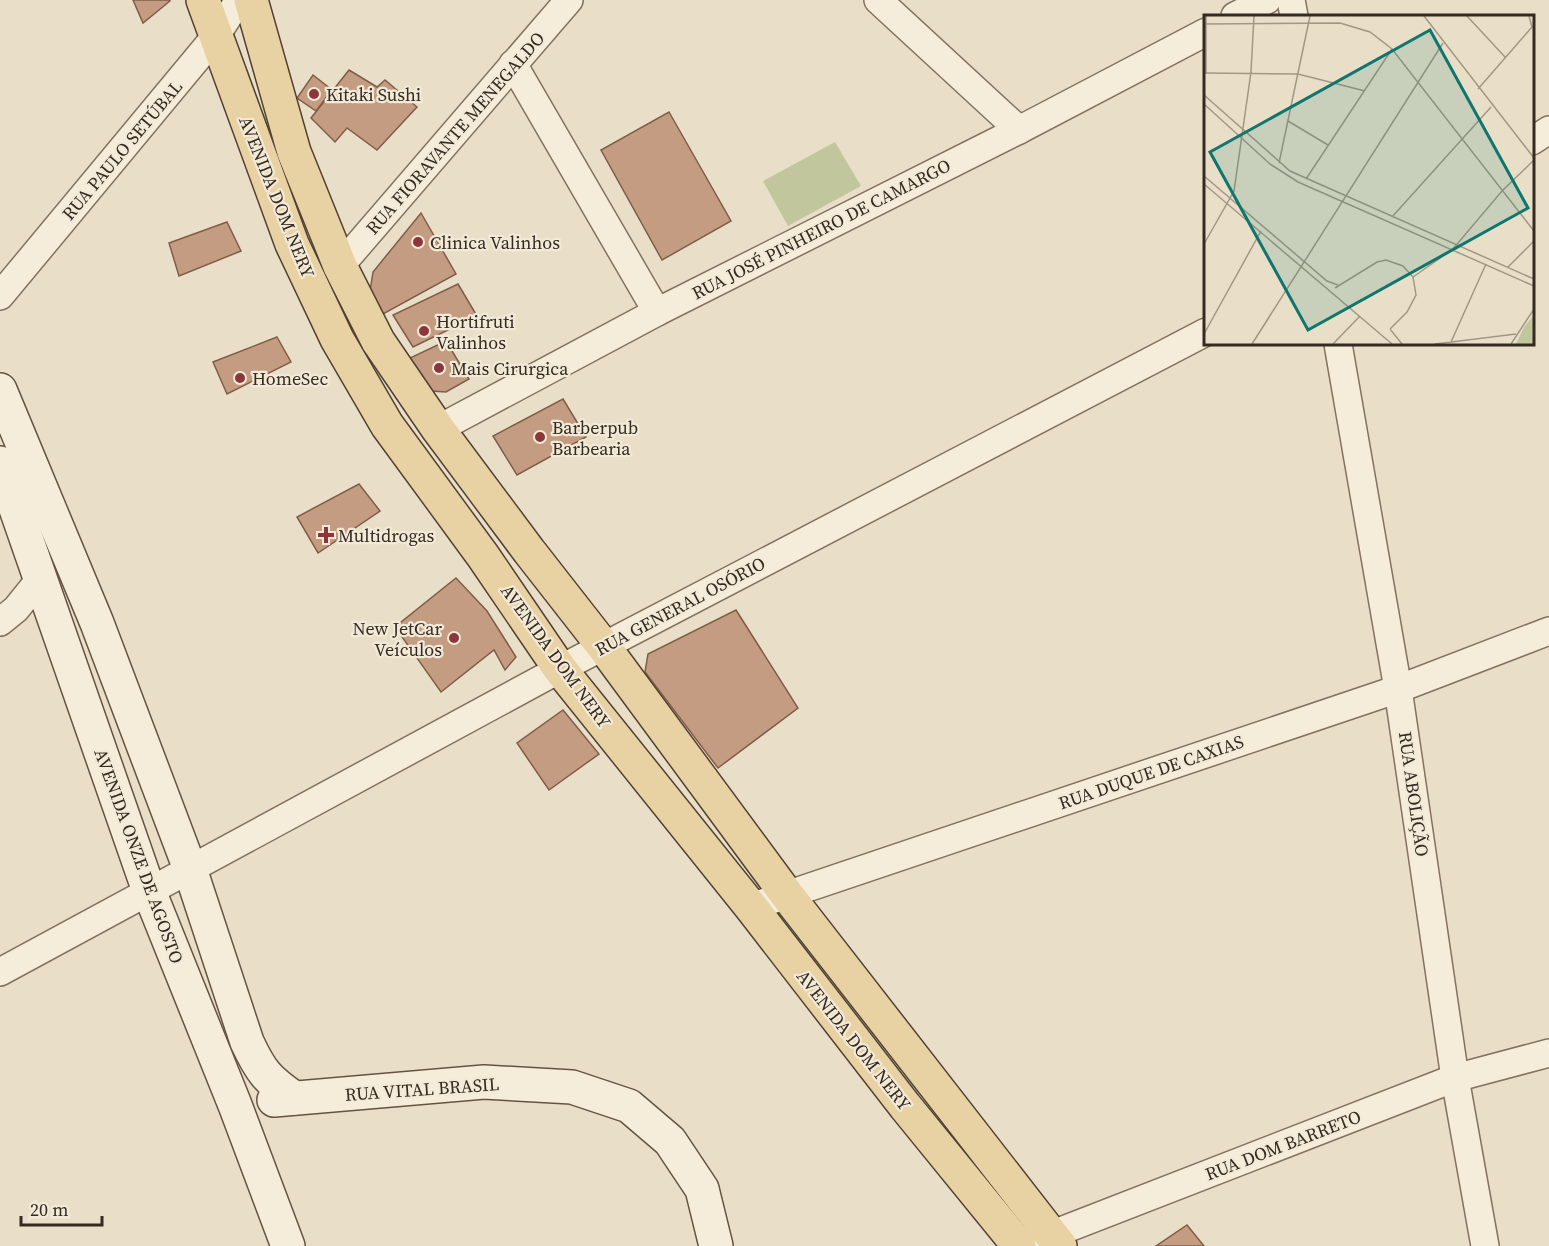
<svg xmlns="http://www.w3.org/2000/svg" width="1549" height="1246" font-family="'Source Serif 4',serif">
<rect width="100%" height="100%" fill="#e9dfc8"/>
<path fill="#c2c69d" d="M835,142L861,186L788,226L763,181Z"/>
<g fill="#c39c82" stroke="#805d47" stroke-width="1.5">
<path d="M133,0H170V1L143,23Z"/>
<path d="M349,70L377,87L385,80L417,107L377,150L347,128L335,142L311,118Z"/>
<path d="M313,75L332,90L316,111L297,98Z"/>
<path d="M669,112L731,221L662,260L601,150Z"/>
<path d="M421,213L456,274L383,314L370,291L373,272Z"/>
<path d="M227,222L241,251L179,276L169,243Z"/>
<path d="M458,284L477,316L413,347L393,315Z"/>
<path d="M277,337L291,362L227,394L213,362Z"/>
<path d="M446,341L469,379L446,392L431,391L425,388L410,358Z"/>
<path d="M563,399L586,437L517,475L493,436Z"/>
<path d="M359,484L380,511L318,553L297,517Z"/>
<path d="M456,578L487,611L516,657L505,670L494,650L441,692L395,627Z"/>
<path d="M736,610L798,708L718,768L645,672L648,654Z"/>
<path d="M563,710L599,754L549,790L517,743Z"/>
<path d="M1187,1225L1204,1246H1156Z"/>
</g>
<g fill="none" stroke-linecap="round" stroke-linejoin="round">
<g stroke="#83725f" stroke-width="30">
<g id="minor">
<path d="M878,0L1019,130"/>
<path d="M1291,0L1294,16"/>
<path d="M1235,16L1267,0"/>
<path d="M513,64L657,312"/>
<path d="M1532,141L1549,130"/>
<path d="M340,266L569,0"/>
<path d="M0,296L215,37L239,0"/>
<path d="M1338,344L1398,689L1455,1078L1485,1246"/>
<path d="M438,429L657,312L1019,130L1206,32"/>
<path d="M0,622L16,609L41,578"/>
<path d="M751,907L1398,689L1549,631"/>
<path d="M0,972L560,669L1206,332"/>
<path d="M1035,1241L1455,1078L1549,1053"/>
</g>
</g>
<g stroke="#655342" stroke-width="36">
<g id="secondary">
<path d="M0,390L97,623L190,869L247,1042C261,1072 267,1079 294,1098"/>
<path d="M0,463L149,891L235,1105L288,1246"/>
<path d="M274,1100L484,1082L572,1087L629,1106L670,1141L702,1189L716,1246"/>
</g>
</g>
<g stroke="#524132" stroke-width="36">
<g id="primary">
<path d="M203,0L292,244L337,339L387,425L483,556L560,669L751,907L905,1106L1019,1246"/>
<path d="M251,0L294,152L340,266L378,341L438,429L529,551L604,647L787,895L1060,1246"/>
</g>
</g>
<use href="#minor" stroke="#f5edda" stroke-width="27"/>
<use href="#secondary" stroke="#f5edda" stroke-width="33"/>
<use href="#primary" stroke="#e8d2a4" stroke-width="33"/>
</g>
<g fill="#8b3638" stroke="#f2e9d7" stroke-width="2">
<circle cx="314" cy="94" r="6"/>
<circle cx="418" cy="242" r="6"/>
<circle cx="424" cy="331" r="6"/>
<circle cx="439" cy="368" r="6"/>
<circle cx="240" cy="378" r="6"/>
<circle cx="540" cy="437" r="6"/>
<path d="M323 526h6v6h6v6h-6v6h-6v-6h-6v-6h6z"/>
<circle cx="454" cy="638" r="6"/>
</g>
<g text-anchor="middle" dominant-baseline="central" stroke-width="4.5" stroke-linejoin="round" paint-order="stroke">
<g font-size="18" fill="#352a21" stroke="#f2e9d7" text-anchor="start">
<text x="326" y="94">Kitaki Sushi</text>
<text x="430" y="242">Clinica Valinhos</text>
<text x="436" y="321">Hortifruti<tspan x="436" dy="21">Valinhos</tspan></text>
<text x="451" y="368">Mais Cirurgica</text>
<text x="252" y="378">HomeSec</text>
<text x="552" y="427">Barberpub<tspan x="552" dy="21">Barbearia</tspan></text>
<text x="338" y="535">Multidrogas</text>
<text x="442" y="628" text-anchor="end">New JetCar<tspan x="442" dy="21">Veículos</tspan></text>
</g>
<g font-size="18" fill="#352a21" stroke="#f2e9d7">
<text transform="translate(455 133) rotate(-49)">RUA FIORAVANTE MENEGALDO</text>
<text transform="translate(122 150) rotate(-50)">RUA PAULO SETÚBAL</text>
<text transform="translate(277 197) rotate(68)">AVENIDA DOM NERY</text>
<text transform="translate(821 229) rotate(-27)">RUA JOSÉ PINHEIRO DE CAMARGO</text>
<text transform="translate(680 606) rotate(-28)">RUA GENERAL OSÓRIO</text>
<text transform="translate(556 656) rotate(54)">AVENIDA DOM NERY</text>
<text transform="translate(1151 772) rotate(-19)">RUA DUQUE DE CAXIAS</text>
<text transform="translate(1414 794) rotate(82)">RUA ABOLIÇÃO</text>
<text transform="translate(139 856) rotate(70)">AVENIDA ONZE DE AGOSTO</text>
<text transform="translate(854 1040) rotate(52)">AVENIDA DOM NERY</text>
<text transform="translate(422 1089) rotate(-4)">RUA VITAL BRASIL</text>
<text transform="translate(1283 1145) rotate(-21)">RUA DOM BARRETO</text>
</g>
</g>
<g transform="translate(1204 15)">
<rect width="330" height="330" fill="#e9dfc8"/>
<path d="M330,300V329H312L320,312Z" fill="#c2c69d"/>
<path fill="none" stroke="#a19785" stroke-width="1.5" d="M2,1V58M220,1L330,143M263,1L301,42M0,9L136,8L166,17L188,34L330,216M0,58L94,59L161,76M274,74L328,12L325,1M0,80L86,156L330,264M0,89L66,149L94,167L330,271M84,106L124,130M75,148L106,1M0,161L123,266L134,270M102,164L188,34M0,169L188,329M188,202L287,92M0,229L30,176L47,57L50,1M304,252L330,226M209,262L249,234L298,176L330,145M131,273L173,247L182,245L199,251L209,262L212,280L203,297L186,314M186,314L198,329M0,319L57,216M247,327L282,249M48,329L239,28M129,329L156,301M231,329L312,319M307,329L330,294"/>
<path fill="#0f766e" fill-opacity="0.15" stroke="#0f766e" stroke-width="3" d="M226,15L324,193L104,315L6,137Z"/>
<rect width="330" height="330" fill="none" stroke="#352a21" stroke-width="3"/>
</g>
<path d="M21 1216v9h81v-9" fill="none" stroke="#352a21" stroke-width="3"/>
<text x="30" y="1216" font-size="18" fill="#352a21" stroke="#f2e9d7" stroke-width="4.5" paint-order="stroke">20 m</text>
</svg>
